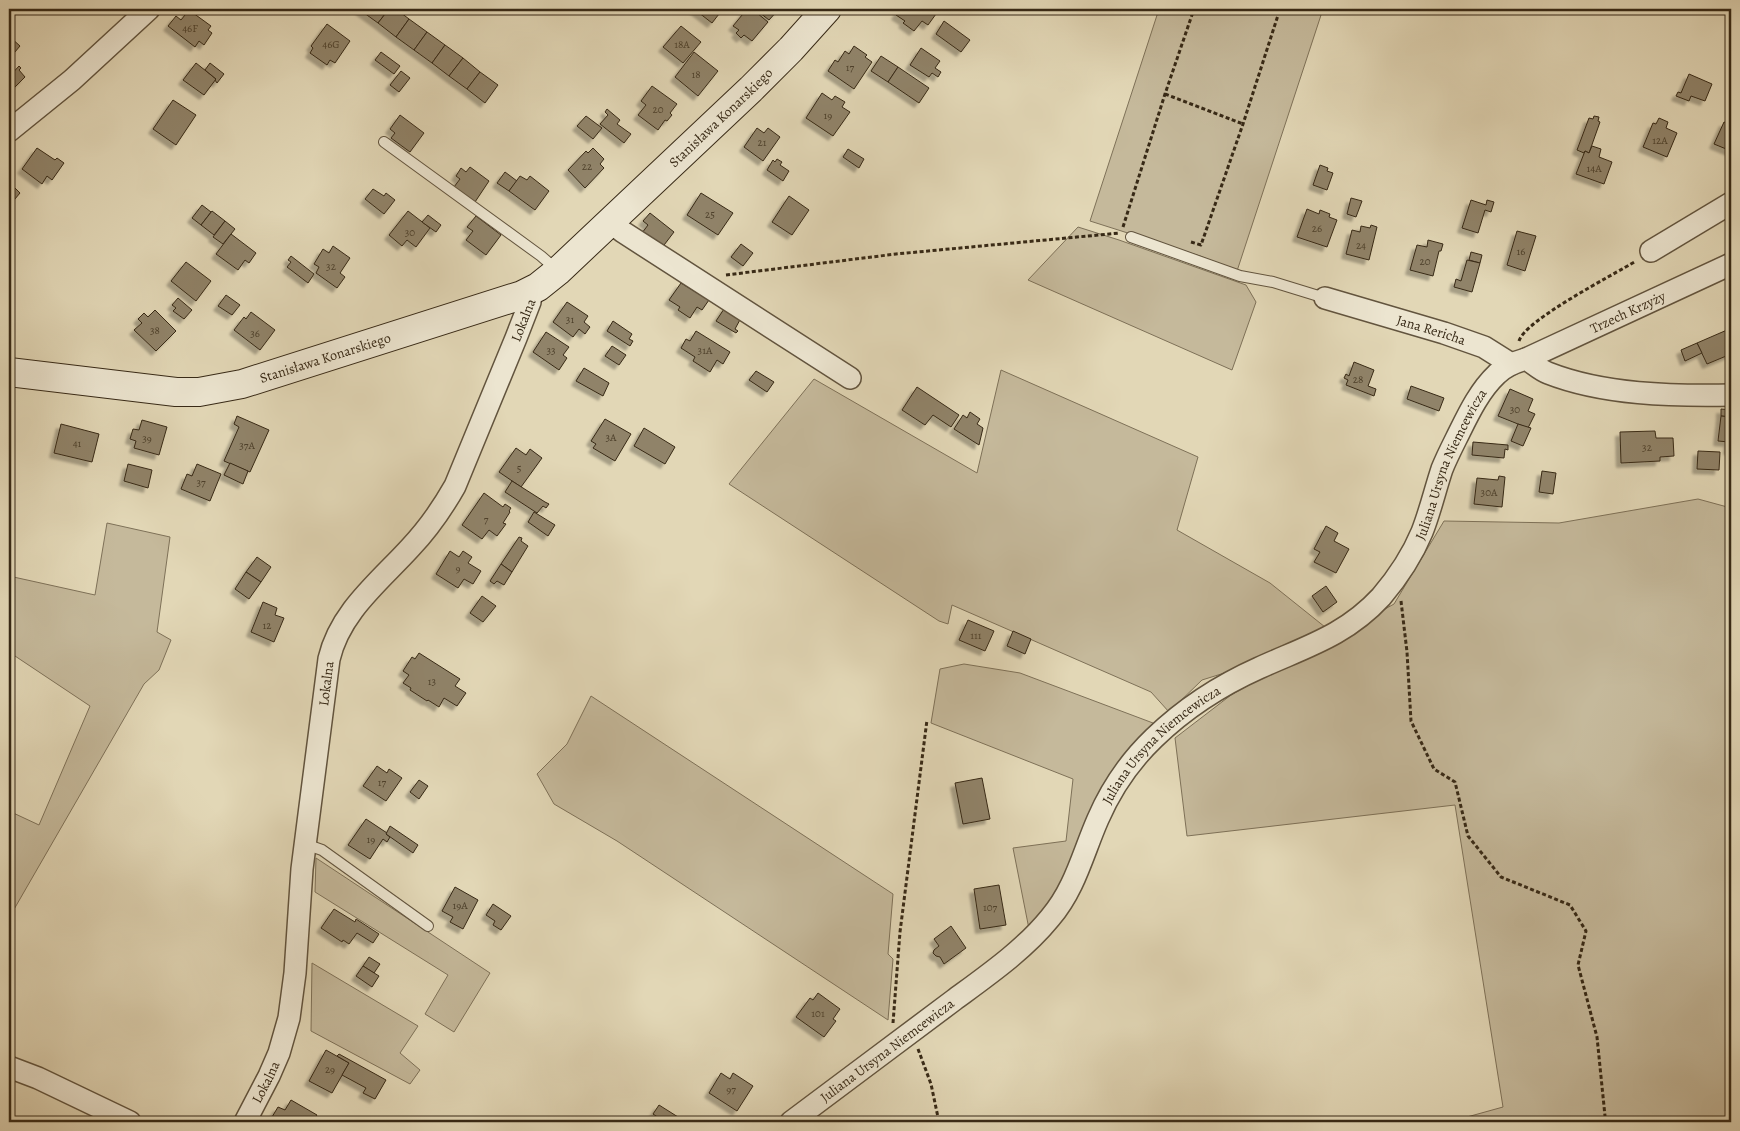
<svg xmlns="http://www.w3.org/2000/svg" width="1740" height="1131" font-family="Alegreya,serif">
<defs>
<filter id="shadow"><feDropShadow dx="-4.5" dy="4.5" stdDeviation="1" flood-color="#0004"/></filter>
</defs>
<rect width="100%" height="100%" fill="#e2d7b6"/>
<filter id="stains"><feTurbulence type="fractalNoise" baseFrequency=".004" numOctaves="4"/><feColorMatrix values="0 0 0 0 .2 0 0 0 0 .09 0 0 0 0 .02 0 0 0 .5 -.17"/></filter>
<radialGradient id="worn" r=".72"><stop offset=".6" stop-color="#630" stop-opacity="0"/><stop offset="1" stop-color="#630" stop-opacity=".3"/></radialGradient>
<g fill="#c5b99b" stroke="#7e7158">
<path d="M1159,9H1323L1237,271L1200,256L1090,221Z"/>
<path d="M1078,227L1119,240L1246,285L1256,302L1232,370L1028,280Z"/>
<path d="M1001,370L1198,457L1177,530L1270,583L1325,627L1250,665L1202,680L1169,712L1151,692L952,605L948,624L939,621L729,484L814,379L977,473Z"/>
<path d="M1698,499L1731,508V1122H1449L1503,1107L1455,805L1187,836L1175,738L1231,695L1394,604L1444,521L1559,523Z"/>
<path d="M107,523L170,537L157,632L171,640L159,670L144,684L9,918V811L39,825L90,706L9,652V576L95,595Z"/>
<path d="M964,664L1020,673L1153,723L1131,748L1064,882L1029,929L1013,848L1066,841L1073,779L931,723L940,669Z"/>
<path d="M591,696L893,894L888,954L893,959L888,1020L617,841L554,804L537,774L567,744Z"/>
<path d="M316,858L490,973L454,1032L425,1014L448,975L315,892Z"/>
<path d="M312,963L418,1026L400,1053L420,1070L410,1084L311,1031Z"/>
</g>
<g fill="#908369" stroke="#372916" filter="url(#shadow)">
<path d="M361,9H389L378,23L360,10Z"/>
<path d="M389,9H396L409,19L396,37L378,23Z"/>
<path d="M694,9H711L719,14L712,23Z"/>
<path d="M747,9H752L768,22L752,41L744,35L741,38L736,33L739,30L733,26Z"/>
<path d="M755,9H779L769,20Z"/>
<path d="M900,9H928L936,14L928,25L922,21L914,31L903,23L905,21L896,15Z"/>
<path d="M189,10L211,26L208,30L212,33L204,45L199,41L195,47L168,26L176,16L181,20Z"/>
<path d="M409,19L427,32L414,50L396,37Z"/>
<path d="M944,21L970,40L961,52L936,34Z"/>
<path d="M327,24L350,41L335,63L330,60L327,65L310,53L313,48L311,46Z"/>
<path d="M681,26L701,42L683,63L663,47Z"/>
<path d="M427,32L445,45L432,63L414,50Z"/>
<path d="M10,37L20,46L9,59V39Z"/>
<path d="M445,45L463,58L449,76L432,63Z"/>
<path d="M854,46L867,55L865,57L872,62L854,89L828,71L835,60L838,62L845,51L849,54Z"/>
<path d="M921,48L940,61L935,68L941,72L938,77L932,73L929,77L910,65Z"/>
<path d="M381,52L400,66L394,74L375,60Z"/>
<path d="M694,52L718,71L698,96L675,77Z"/>
<path d="M881,56L898,67L888,82L871,71Z"/>
<path d="M463,58L480,72L467,89L449,76Z"/>
<path d="M196,63L216,79L204,95L183,80Z"/>
<path d="M210,63L224,74L217,83L215,80L216,79L205,70Z"/>
<path d="M19,66L21,68L19,70L25,77L15,87L9,81V77Z"/>
<path d="M898,67L929,88L919,103L888,82Z"/>
<path d="M401,71L410,78L399,92L390,85Z"/>
<path d="M480,72L498,85L485,103L467,89Z"/>
<path d="M1689,74L1712,84L1705,101L1691,96L1689,101L1676,96L1678,92L1681,93Z"/>
<path d="M652,86L677,104L670,113L672,115L667,121L665,120L658,130L638,115L646,105L641,101Z"/>
<path d="M822,93L832,100L835,96L845,102L842,107L850,112L833,136L806,118Z"/>
<path d="M173,100L196,115L176,145L153,129Z"/>
<path d="M607,109L620,120L617,124L631,134L624,143L600,124L608,115L605,112Z"/>
<path d="M400,115L424,133L410,152L391,138L395,133L390,129Z"/>
<path d="M586,116L602,128L593,139L577,126Z"/>
<path d="M1594,116L1599,117L1598,121L1600,122L1589,153L1585,151L1584,153L1577,150L1589,118L1593,119Z"/>
<path d="M1659,118L1668,122L1666,128L1677,133L1667,157L1643,147L1653,123L1656,124Z"/>
<path d="M1724,122L1731,124V151L1714,144Z"/>
<path d="M757,128L764,133L768,128L780,137L763,161L744,147Z"/>
<path d="M1592,146L1601,149L1599,157L1612,162L1604,184L1576,174L1585,151L1589,153Z"/>
<path d="M37,148L55,160L57,158L64,163L52,180L47,176L42,184L22,169Z"/>
<path d="M593,148L604,159L600,164L604,168L585,188L568,170L586,151L588,153Z"/>
<path d="M848,149L864,159L859,168L843,157Z"/>
<path d="M777,159L782,162L780,165L789,171L783,181L767,170L773,160L775,162Z"/>
<path d="M1320,165L1328,168L1327,171L1333,173L1327,190L1313,185Z"/>
<path d="M470,167L489,181L475,202L454,187L460,179L456,176L461,168L466,172Z"/>
<path d="M505,172L517,181L509,191L497,183Z"/>
<path d="M520,176L527,180L530,176L549,191L535,210L509,191Z"/>
<path d="M9,182L20,193L9,206Z"/>
<path d="M373,189L384,196L386,193L395,200L384,214L365,199Z"/>
<path d="M701,193L733,213L718,235L687,215Z"/>
<path d="M789,196L809,210L792,235L772,222Z"/>
<path d="M1351,198L1362,201L1356,217L1347,214Z"/>
<path d="M1471,200L1486,205L1487,200L1494,202L1491,212L1485,210L1478,233L1462,228Z"/>
<path d="M202,205L211,212L201,225L192,218Z"/>
<path d="M1307,209L1319,214L1320,210L1330,214L1329,217L1337,220L1327,247L1297,237Z"/>
<path d="M212,211L225,221L214,235L201,225Z"/>
<path d="M408,211L430,228L416,247L407,240L402,246L389,235Z"/>
<path d="M650,213L674,232L661,249L642,233L648,225L643,221Z"/>
<path d="M428,215L441,225L436,232L422,222Z"/>
<path d="M476,216L501,235L486,255L466,240L473,231L467,227Z"/>
<path d="M225,221L235,229L223,244L213,237Z"/>
<path d="M1371,225L1377,227L1369,260L1346,254L1352,230L1360,232L1361,226L1370,228Z"/>
<path d="M1517,231L1536,236L1525,271L1507,265Z"/>
<path d="M231,234L256,253L249,263L245,260L238,270L216,254Z"/>
<path d="M1428,240L1443,244L1441,251H1439L1433,276L1410,270L1417,245L1427,247Z"/>
<path d="M741,244L753,253L743,266L731,257Z"/>
<path d="M333,246L350,258L340,273L345,277L337,288L316,273L319,267L314,264L323,249L329,253Z"/>
<path d="M1471,252L1482,255L1480,263L1469,260Z"/>
<path d="M291,256L314,274L308,283L287,267L291,262L288,260Z"/>
<path d="M1467,260L1480,263L1472,292L1454,287L1456,279L1461,281Z"/>
<path d="M186,262L211,281L196,301L171,281Z"/>
<path d="M681,283L709,300L702,310L697,307L690,318L678,310L680,307L669,300Z"/>
<path d="M226,295L240,305L232,315L218,306Z"/>
<path d="M178,298L192,310L184,319L173,311L176,308L172,305Z"/>
<path d="M567,302L588,316L584,322L590,327L585,334L579,329L573,337L553,322Z"/>
<path d="M726,306L742,316L735,329L738,331L736,333L716,321Z"/>
<path d="M155,310L176,331L156,351L134,330L142,323L138,319L144,313L148,317Z"/>
<path d="M251,312L275,330L260,350L234,330L244,317L246,319Z"/>
<path d="M613,321L632,334L629,339L633,341L630,346L607,331Z"/>
<path d="M1727,330L1731,340V354L1707,364L1697,343Z"/>
<path d="M696,331L730,352L723,364L717,360L710,372L693,361L695,357L681,348L686,339L690,341Z"/>
<path d="M546,332L569,347L563,355L567,358L559,370L533,352Z"/>
<path d="M1697,343L1702,353L1685,361L1681,350Z"/>
<path d="M612,346L626,355L619,365L605,356Z"/>
<path d="M1354,362L1374,370L1368,386L1376,389L1374,396L1346,385L1348,380L1344,378L1346,374L1349,376Z"/>
<path d="M584,368L609,383L603,396L576,381Z"/>
<path d="M756,371L774,382L767,392L749,380Z"/>
<path d="M1411,386L1444,398L1439,411L1407,399Z"/>
<path d="M917,387L959,415L951,427L933,415L925,425L902,410Z"/>
<path d="M1510,389L1533,399L1528,411L1535,414L1528,428L1498,416Z"/>
<path d="M1721,409L1731,410V417L1721,416Z"/>
<path d="M970,412L980,419L977,424L983,428L979,445L954,429L963,415L967,418Z"/>
<path d="M237,416L269,430L250,472L224,461L239,427L234,424Z"/>
<path d="M1721,416L1731,417V450H1728L1729,442L1718,441Z"/>
<path d="M605,419L631,434L615,461L593,448L596,444L591,441Z"/>
<path d="M142,420L167,427L159,455L134,448L136,441L130,439L133,429L139,430Z"/>
<path d="M61,424L99,434L92,462L54,453Z"/>
<path d="M1518,424L1531,428L1523,446L1511,441Z"/>
<path d="M644,428L675,447L665,464L634,446Z"/>
<path d="M1655,431L1656,438H1673L1674,456L1660,457V461L1621,463L1620,432Z"/>
<path d="M1473,442L1508,445V450L1505,449L1504,458L1472,455Z"/>
<path d="M516,448L526,455L530,449L542,458L521,487L499,472Z"/>
<path d="M1698,451L1720,452L1719,470L1697,469Z"/>
<path d="M230,463L248,471L243,484L224,475Z"/>
<path d="M128,464L152,470L148,488L124,481Z"/>
<path d="M197,464L221,474L210,501L181,489L187,474L192,476Z"/>
<path d="M1542,471L1556,473L1553,494L1539,492Z"/>
<path d="M1499,476L1505,477L1502,507L1474,504L1477,478L1498,480Z"/>
<path d="M512,481L545,502L549,504L546,508L543,506L537,513L505,492Z"/>
<path d="M484,493L503,507L505,504L511,508L509,511L510,512L503,523L506,524L497,536L489,530L482,539L462,525Z"/>
<path d="M534,512L555,525L548,536L528,522Z"/>
<path d="M1326,526L1338,533L1334,541L1349,549L1336,573L1314,562L1320,552L1314,549Z"/>
<path d="M519,537L522,538L521,541L528,546L512,572L501,564Z"/>
<path d="M450,551L459,557L463,551L472,557L468,563L481,571L473,584L464,579L458,588L436,574Z"/>
<path d="M257,557L271,567L261,582L246,572Z"/>
<path d="M501,564L512,572L504,585L497,581L494,584L490,581Z"/>
<path d="M246,572L261,582L249,599L235,589Z"/>
<path d="M1326,586L1337,602L1323,612L1312,596Z"/>
<path d="M482,596L496,606L483,622L470,613Z"/>
<path d="M263,602L277,608L275,615L284,618L274,642L251,632Z"/>
<path d="M968,620L994,631L985,651L959,640Z"/>
<path d="M1013,631L1031,639L1025,654L1007,646Z"/>
<path d="M419,653L460,679L455,686L466,693L457,706L444,698L439,707L428,700L427,701L410,690L411,688L403,683L409,675L403,671L412,657L415,659Z"/>
<path d="M377,766L387,773L389,769L402,778L386,801L363,786Z"/>
<path d="M982,778L990,819L963,824L955,783Z"/>
<path d="M419,780L428,786L419,799L410,792Z"/>
<path d="M366,819L387,833L386,834L390,837L387,842L383,839L370,859L348,845Z"/>
<path d="M390,826L418,845L413,853L386,834Z"/>
<path d="M999,885L1006,925L980,929L974,889Z"/>
<path d="M455,887L478,900L463,929L450,922L453,917L442,911Z"/>
<path d="M493,904L511,916L501,930L493,925L495,921L486,915Z"/>
<path d="M334,909L355,922L356,919L379,934L373,943L357,933L349,944L343,940L342,942L321,928Z"/>
<path d="M951,926L966,948L944,964L940,957L936,956L933,953L934,950L939,946L934,939Z"/>
<path d="M369,957L380,964L374,973L363,966Z"/>
<path d="M363,966L379,976L372,987L356,976Z"/>
<path d="M818,993L840,1009L833,1019L836,1021L824,1037L796,1017L810,998L813,1000Z"/>
<path d="M326,1050L349,1063L332,1093L309,1081Z"/>
<path d="M339,1054L386,1080L375,1099L363,1093L366,1088L342,1075L349,1063L337,1056Z"/>
<path d="M721,1073L730,1079L733,1073L753,1086L737,1111L709,1093Z"/>
<path d="M291,1100L317,1115L312,1122H269L278,1107L285,1110Z"/>
<path d="M659,1105L686,1122H656L659,1118L653,1114Z"/>
</g>
<g fill="none" stroke-linecap="round" stroke-linejoin="round">
<g stroke="#62543e" stroke-width="12">
<g id="lane">
<path d="M384,142L541,256L557,270"/>
<path d="M1131,237L1240,276L1273,282L1325,298"/>
<path d="M305,844L322,850L428,926"/>
</g>
</g>
<g stroke="#62543e" stroke-width="24">
<g id="street">
<path d="M9,131L72,80L149,9"/>
<path d="M610,222L623,232L850,378"/>
<path d="M1651,251L1731,203"/>
<path id="s1" d="M1325,298L1444,333L1484,347L1511,364"/>
<path id="s2" d="M1526,359L1731,264"/>
<path d="M9,1067L38,1078L130,1122"/>
<path id="s3" d="M245,1122L269,1076L279,1053L289,1018L295,973L302,869L329,659C340,612 379,582 410,548C428,529 442,509 455,486L516,338L530,302L531,291"/>
<path id="s4" d="M791,1122C845,1081 900,1041 954,1000C988,975 1024,950 1050,918C1075,889 1083,853 1098,819C1111,789 1130,761 1154,738C1184,709 1221,685 1259,668C1305,647 1345,636 1381,597C1398,577 1412,556 1422,532C1430,512 1435,490 1442,469C1446,459 1451,449 1456,439C1467,417 1478,392 1497,374C1505,366 1515,362 1526,359C1533,363 1540,370 1548,373C1604,395 1672,396 1731,395"/>
</g>
</g>
<g stroke="#372916" stroke-width="30">
<g id="secondary">
<path id="s5" d="M9,372L176,392H199L242,384L522,295L538,287L558,271L751,89L791,49L827,9"/>
</g>
</g>
<g stroke="#372916" stroke-width="3" stroke-dasharray="4 2.5" stroke-linecap="butt">
<path d="M1165,94L1243,124"/>
<path d="M1123,227L1165,94L1194,9"/>
<path d="M1191,242L1201,245L1243,124L1280,9"/>
<path d="M726,275L896,254L1120,233"/>
<path d="M1519,341C1525,320 1613,275 1636,261"/>
<path d="M1401,601L1407,652L1411,721L1434,769L1455,782L1468,836L1501,877L1570,905L1586,931L1578,965L1597,1037L1605,1116L1604,1122"/>
<path d="M893,1023L900,932L927,720"/>
<path d="M918,1049L931,1084L939,1122"/>
</g>
<use href="#lane" stroke="#ece5d0" stroke-width="10"/>
<use href="#street" stroke="#ece5d0" stroke-width="21"/>
<use href="#secondary" stroke="#ece5d0" stroke-width="28"/>
</g>
<g text-anchor="middle" dominant-baseline="central" stroke-width="5" stroke-linejoin="round" paint-order="stroke">
<g font-size="11" fill="#4d402b">
<text x="190" y="28">46F</text>
<text x="331" y="44">46G</text>
<text x="682" y="44">18A</text>
<text x="850" y="67">17</text>
<text x="696" y="74">18</text>
<text x="658" y="109">20</text>
<text x="828" y="115">19</text>
<text x="1660" y="140">12A</text>
<text x="762" y="142">21</text>
<text x="587" y="166">22</text>
<text x="1594" y="168">14A</text>
<text x="710" y="214">25</text>
<text x="1317" y="228">26</text>
<text x="410" y="232">30</text>
<text x="1361" y="245">24</text>
<text x="1521" y="251">16</text>
<text x="1425" y="261">20</text>
<text x="331" y="266">32</text>
<text x="570" y="319">31</text>
<text x="155" y="330">38</text>
<text x="255" y="333">36</text>
<text x="551" y="350">33</text>
<text x="705" y="350">31A</text>
<text x="1358" y="379">28</text>
<text x="1515" y="409">30</text>
<text x="611" y="437">3A</text>
<text x="147" y="438">39</text>
<text x="77" y="443">41</text>
<text x="247" y="445">37A</text>
<text x="1647" y="447">32</text>
<text x="519" y="468">5</text>
<text x="201" y="482">37</text>
<text x="1489" y="492">30A</text>
<text x="486" y="519">7</text>
<text x="458" y="568">9</text>
<text x="267" y="625">12</text>
<text x="976" y="635">111</text>
<text x="432" y="681">13</text>
<text x="382" y="782">17</text>
<text x="371" y="839">19</text>
<text x="460" y="905">19A</text>
<text x="990" y="907">107</text>
<text x="818" y="1013">101</text>
<text x="330" y="1069">29</text>
<text x="731" y="1089">97</text>
</g>
<g font-size="14" fill="#372916" stroke="#ece5d0">
<text stroke="none"><textPath href="#s5" startOffset="796">Stanisława Konarskiego</textPath></text>
<text stroke="none"><textPath href="#s2" startOffset="112">Trzech Krzyży</textPath></text>
<text stroke="none"><textPath href="#s3" startOffset="870">Lokalna</textPath></text>
<text stroke="none"><textPath href="#s1" startOffset="111">Jana Rericha</textPath></text>
<text stroke="none"><textPath href="#s5" startOffset="322">Stanisława Konarskiego</textPath></text>
<text stroke="none"><textPath href="#s4" startOffset="960">Juliana Ursyna Niemcewicza</textPath></text>
<text stroke="none"><textPath href="#s3" startOffset="450">Lokalna</textPath></text>
<text stroke="none"><textPath href="#s4" startOffset="540">Juliana Ursyna Niemcewicza</textPath></text>
<text stroke="none"><textPath href="#s4" startOffset="120">Juliana Ursyna Niemcewicza</textPath></text>
<text stroke="none"><textPath href="#s3" startOffset="45">Lokalna</textPath></text>
</g>
</g>
<rect width="1740" height="1131" fill="none" stroke="#e2d7b6" stroke-width="30"/>
<rect x="10" y="10" width="1720" height="1111" fill="none" stroke="#372916" stroke-width="2.5"/>
<rect x="15" y="15" width="1710" height="1101" fill="none" stroke="#372916"/>
<rect width="100%" height="100%" filter="url(#stains)"/>
<rect width="100%" height="100%" fill="url(#worn)"/>
</svg>
